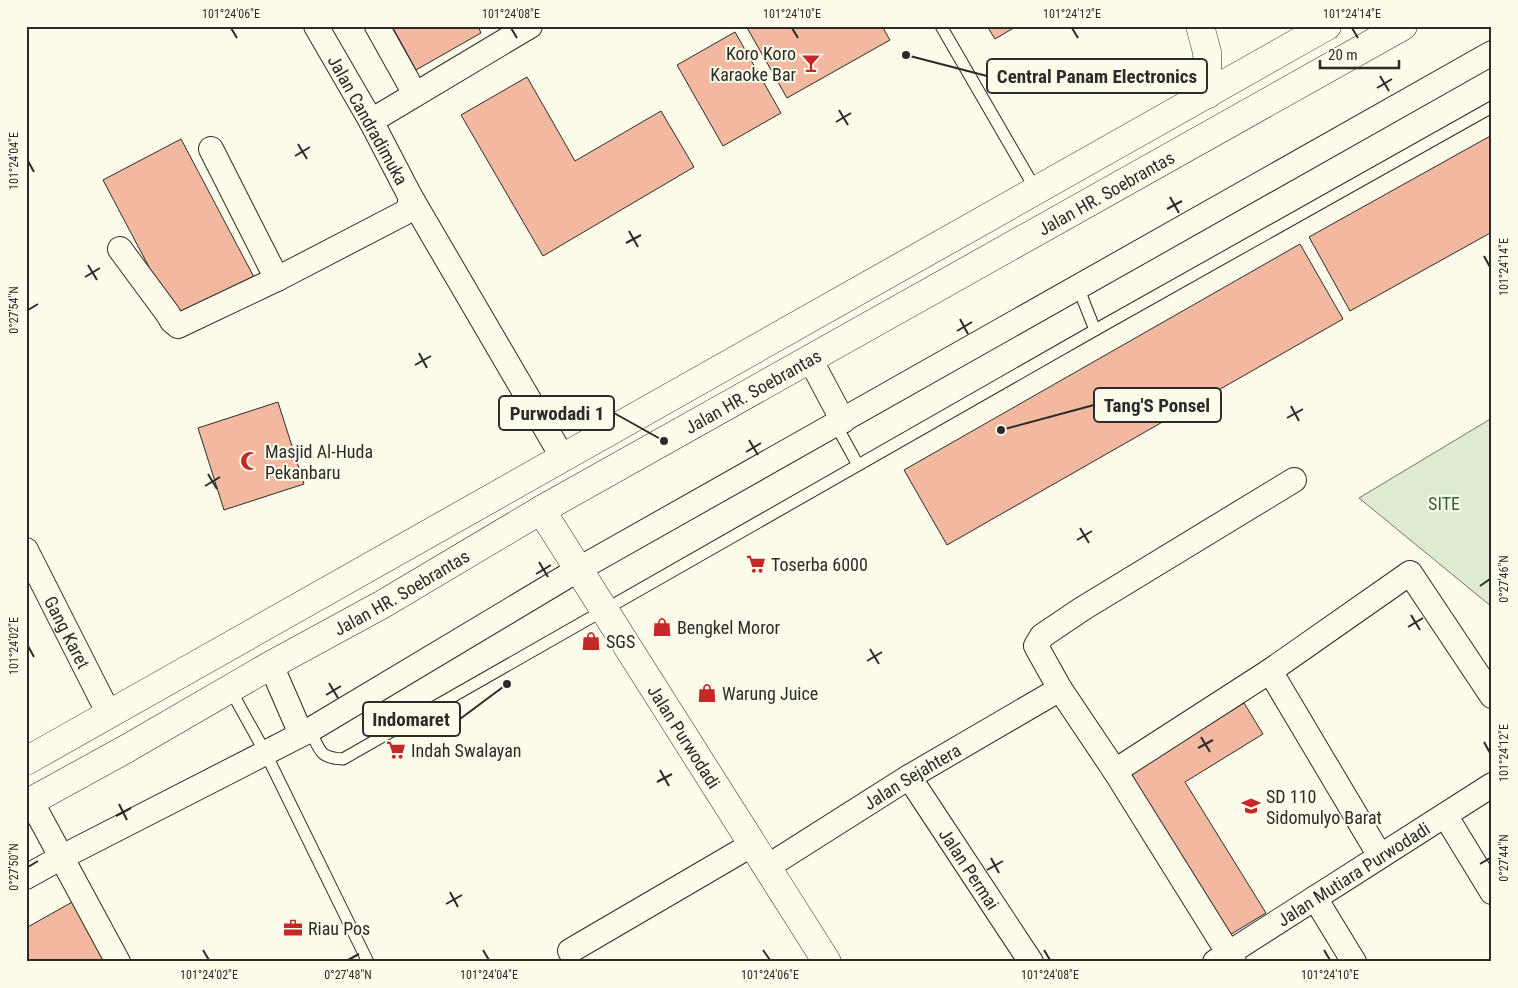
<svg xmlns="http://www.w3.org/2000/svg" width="1518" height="988" font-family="'Roboto Condensed',sans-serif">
<rect width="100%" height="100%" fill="#fdfbea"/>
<path fill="#deebd1" stroke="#74746e" d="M1492,418V607L1359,498Z"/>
<g fill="#f2b8a0" stroke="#2b2b2b">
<path d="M392,26H478L481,33L416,70Z"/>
<path d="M746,26H882L890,40L787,98Z"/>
<path d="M987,26H1017L995,39Z"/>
<path d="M735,32L781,113L723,146L677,65Z"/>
<path d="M527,77L575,161L661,111L694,167L543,256L461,115Z"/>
<path d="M1492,135V232L1350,311L1309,237Z"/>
<path d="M181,139L255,279L177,320L103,180Z"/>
<path d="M1300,244L1343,319L947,545L904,470Z"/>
<path d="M278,402L304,484L224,510L198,428Z"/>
<path d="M1244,703L1263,734L1185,782L1266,913L1228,936L1129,774Z"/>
<path d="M74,901L106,962H26V928Z"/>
</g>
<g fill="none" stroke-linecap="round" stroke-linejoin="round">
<g stroke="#2b2b2b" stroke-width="13">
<g id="lane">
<path d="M941,26L1036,190"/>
<path d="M1078,287L1095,330"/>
<path d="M836,425L858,465"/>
<path d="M230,689L265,752L368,962"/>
<path d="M310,730C320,750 319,758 343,759L1095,330L1492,107"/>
</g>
</g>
<g stroke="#2b2b2b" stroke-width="26">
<g id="street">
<path d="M377,26L415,94"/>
<path d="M371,121L530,26"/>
<path d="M211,149L277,279"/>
<path d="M410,196L563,458"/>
<path d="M120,249L168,314L172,321L178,326L277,279L404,213L410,207V196L371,121L316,26"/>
<path d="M810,359L843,421"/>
<path id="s1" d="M26,550L109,714"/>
<path d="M271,665L301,734"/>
<path d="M1270,671L1380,856"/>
<path d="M1115,771L1270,671L1410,573L1492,696"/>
<path id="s2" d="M909,777L1031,962"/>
<path d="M31,801L118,962"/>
<path d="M1445,815L1492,892"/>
<path id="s3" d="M767,867L909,777L1060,689"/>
<path d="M26,877L62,857L310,730L579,569L1492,53"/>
<path d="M1315,898L1354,962"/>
<path d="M570,951L753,844"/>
<path id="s4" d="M1215,962L1492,785"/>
<path d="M1234,962L1115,771L1060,689L1036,646L1042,636L1082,609L1294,480"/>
</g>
</g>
<g stroke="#2b2b2b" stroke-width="29">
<g id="secondary">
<path d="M1200,26L1207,52L1208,94"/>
<path id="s5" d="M541,510L827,962"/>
</g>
</g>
<g stroke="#2b2b2b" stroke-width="29">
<g id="primary">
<path d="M26,761L1327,26"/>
<path id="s6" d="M26,804L126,749L271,665L383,604L541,510L1403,26"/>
</g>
</g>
<use href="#lane" stroke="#fdfbea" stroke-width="11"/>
<use href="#street" stroke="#fdfbea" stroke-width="24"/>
<use href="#secondary" stroke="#fdfbea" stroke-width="28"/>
<use href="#primary" stroke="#fdfbea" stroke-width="28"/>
</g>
<path fill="none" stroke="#2b2b2b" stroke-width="2" d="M231,28L237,38M511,28L517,38M792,28L798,38M1072,28L1078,38M1352,28L1358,38M1380,76L1389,91M1377,88L1392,79M839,110L848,125M836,122L851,113M298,144L307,159M295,156L310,147M28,161L34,172M1170,197L1179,213M1167,209L1182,201M629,231L638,247M626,243L641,235M1484,256L1490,267M88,265L97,280M85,277L100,268M28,310L38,304M960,319L968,334M957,331L972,322M419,353L427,368M415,365L431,356M1291,406L1299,421M1287,418L1303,409M749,440L758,455M746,452L761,443M208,474L217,489M205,486L220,477M1080,528L1089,543M1077,540L1092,531M539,562L548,577M536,574L551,565M1480,586L1490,579M1411,615L1420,630M1408,627L1423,618M28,646L34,657M870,649L879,664M867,661L882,652M329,683L338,698M326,695L341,686M1201,737L1210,752M1484,742L1490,753M1198,748L1213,740M660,770L669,786M657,782L672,774M119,804L127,820M116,816L131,808M991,858L999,873M1480,864L1490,858M28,867L38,861M987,870L1003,861M450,892L458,907M446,904L462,895M203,950L209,960M483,950L489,960M763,950L770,960M1044,950L1050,960M1324,950L1330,960M348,960L359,954"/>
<defs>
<g id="bar-bare" transform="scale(1.5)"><path d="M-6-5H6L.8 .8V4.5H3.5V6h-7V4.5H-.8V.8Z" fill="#c62828" stroke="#fdfbea" stroke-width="2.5" paint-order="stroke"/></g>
<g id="mosque-bare" transform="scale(1.5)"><path d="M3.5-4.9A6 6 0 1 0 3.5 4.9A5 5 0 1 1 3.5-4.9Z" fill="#c62828" stroke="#fdfbea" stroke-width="2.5" paint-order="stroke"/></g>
<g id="supermarket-bare" transform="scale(1.5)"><path d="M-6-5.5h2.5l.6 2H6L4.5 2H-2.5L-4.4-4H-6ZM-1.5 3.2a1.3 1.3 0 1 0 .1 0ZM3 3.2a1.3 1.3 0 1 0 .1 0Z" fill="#c62828" stroke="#fdfbea" stroke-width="2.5" paint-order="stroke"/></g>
<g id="shop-bare" transform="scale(1.5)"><path d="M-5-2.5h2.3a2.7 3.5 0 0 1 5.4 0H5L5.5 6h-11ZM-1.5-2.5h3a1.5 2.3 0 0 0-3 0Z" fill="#c62828" stroke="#fdfbea" stroke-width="2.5" paint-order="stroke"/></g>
<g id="school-bare" transform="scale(1.5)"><path d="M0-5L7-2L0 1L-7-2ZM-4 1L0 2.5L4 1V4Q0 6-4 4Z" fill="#c62828" stroke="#fdfbea" stroke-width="2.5" paint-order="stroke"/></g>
<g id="office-bare" transform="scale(1.5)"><path d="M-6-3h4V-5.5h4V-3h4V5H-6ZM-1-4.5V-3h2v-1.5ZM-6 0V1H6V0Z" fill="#c62828" stroke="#fdfbea" stroke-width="2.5" paint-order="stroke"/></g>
</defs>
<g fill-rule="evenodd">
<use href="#bar-bare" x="811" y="63"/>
<use href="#mosque-bare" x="250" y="461"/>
<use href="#supermarket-bare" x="756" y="564"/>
<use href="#shop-bare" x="662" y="627"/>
<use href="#shop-bare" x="591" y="641"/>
<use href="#shop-bare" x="707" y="693"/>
<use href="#supermarket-bare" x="396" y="750"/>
<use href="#school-bare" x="1251" y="806"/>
<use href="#office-bare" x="293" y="928"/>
</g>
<g text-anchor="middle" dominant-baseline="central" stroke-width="4" stroke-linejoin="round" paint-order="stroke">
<g font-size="18" fill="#2b2b2b" stroke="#fdfbea" text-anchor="start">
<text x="796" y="53" text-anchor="end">Koro Koro<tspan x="796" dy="21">Karaoke Bar</tspan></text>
<text x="265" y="451">Masjid Al-Huda<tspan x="265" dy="21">Pekanbaru</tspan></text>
<text x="771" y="564">Toserba 6000</text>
<text x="677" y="627">Bengkel Moror</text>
<text x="606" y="641">SGS</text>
<text x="722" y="693">Warung Juice</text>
<text x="411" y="750">Indah Swalayan</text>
<text x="1266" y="796">SD 110<tspan x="1266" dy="21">Sidomulyo Barat</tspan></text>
<text x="308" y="928">Riau Pos</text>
</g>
<g font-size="18" fill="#2b2b2b" stroke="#fdfbea">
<text transform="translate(368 120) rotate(61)">Jalan Candradimuka</text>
<text stroke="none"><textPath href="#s6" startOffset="1241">Jalan HR. Soebrantas</textPath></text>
<text stroke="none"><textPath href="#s6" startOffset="836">Jalan HR. Soebrantas</textPath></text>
<text stroke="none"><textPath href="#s6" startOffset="431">Jalan HR. Soebrantas</textPath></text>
<text stroke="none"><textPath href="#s1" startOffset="92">Gang Karet</textPath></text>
<text stroke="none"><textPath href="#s5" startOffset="268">Jalan Purwodadi</textPath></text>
<text stroke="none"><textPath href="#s3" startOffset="171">Jalan Sejahtera</textPath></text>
<text stroke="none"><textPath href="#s2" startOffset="110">Jalan Permai</textPath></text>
<text stroke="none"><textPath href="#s4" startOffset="164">Jalan Mutiara Purwodadi</textPath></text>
</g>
<g font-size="18" fill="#34623c" stroke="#fdfbea">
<text x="1444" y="503">SITE</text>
</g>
</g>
<path fill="none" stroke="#2b2b2b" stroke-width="2" d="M906 55L987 76M1001 430L1094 405M664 441L614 413M507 684L460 719"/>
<g fill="#2b2b2b" stroke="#fdfbea" stroke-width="2">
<circle cx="906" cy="55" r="5"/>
<circle cx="1001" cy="430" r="5"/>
<circle cx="664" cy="441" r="5"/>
<circle cx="507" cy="684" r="5"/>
</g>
<g fill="#fdfbea" stroke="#2b2b2b" stroke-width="2">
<rect x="987" y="59" width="220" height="34" rx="5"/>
<rect x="1094" y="388" width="127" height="34" rx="5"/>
<rect x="499" y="396" width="115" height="34" rx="5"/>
<rect x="363" y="702" width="97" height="34" rx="5"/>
</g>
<g font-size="19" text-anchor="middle" font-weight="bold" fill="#2b2b2b">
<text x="1097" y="83">Central Panam Electronics</text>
<text x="1157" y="412">Tang'S Ponsel</text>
<text x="557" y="420">Purwodadi 1</text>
<text x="411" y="726">Indomaret</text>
</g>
<rect width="1518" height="988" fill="none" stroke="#fdfbea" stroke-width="55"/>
<path d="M1320 60v8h79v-8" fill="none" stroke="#2b2b2b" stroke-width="2.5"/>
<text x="1328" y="60" font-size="15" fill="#2b2b2b" stroke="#fdfbea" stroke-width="4" paint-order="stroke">20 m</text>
<rect x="28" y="28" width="1462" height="932" fill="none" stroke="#2b2b2b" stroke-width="2"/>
<g font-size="12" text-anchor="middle" fill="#2b2b2b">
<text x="231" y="18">101°24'06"E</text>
<text x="511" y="18">101°24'08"E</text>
<text x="792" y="18">101°24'10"E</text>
<text x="1072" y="18">101°24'12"E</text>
<text x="1352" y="18">101°24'14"E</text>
<text transform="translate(14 161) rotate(-90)" y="4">101°24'04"E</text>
<text transform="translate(1504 267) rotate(-90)" y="4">101°24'14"E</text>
<text transform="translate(14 310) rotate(-90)" y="4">0°27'54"N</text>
<text transform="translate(1504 579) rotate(-90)" y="4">0°27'46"N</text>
<text transform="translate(14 646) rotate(-90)" y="4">101°24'02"E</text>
<text transform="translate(1504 753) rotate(-90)" y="4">101°24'12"E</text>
<text transform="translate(1504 858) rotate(-90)" y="4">0°27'44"N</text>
<text transform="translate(14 867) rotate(-90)" y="4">0°27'50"N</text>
<text x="209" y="979">101°24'02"E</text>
<text x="348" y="979">0°27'48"N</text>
<text x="489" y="979">101°24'04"E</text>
<text x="770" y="979">101°24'06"E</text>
<text x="1050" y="979">101°24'08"E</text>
<text x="1330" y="979">101°24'10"E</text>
</g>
</svg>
